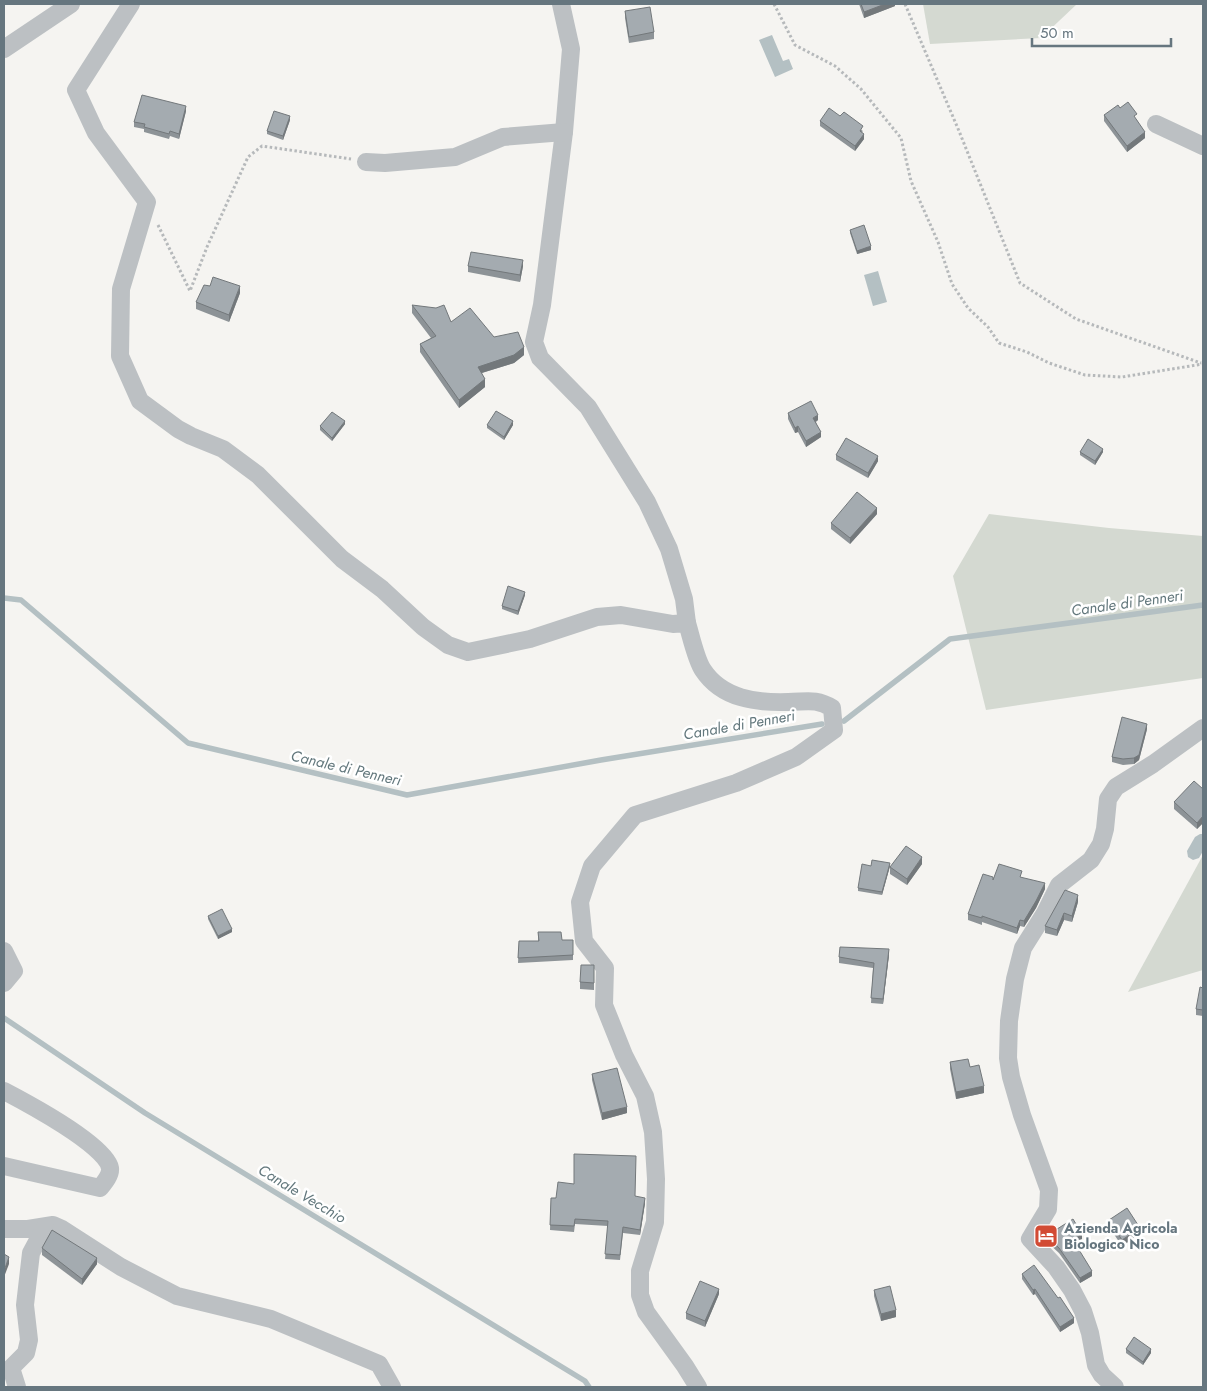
<svg xmlns="http://www.w3.org/2000/svg" width="1207" height="1391" font-family="Jost,sans-serif">
<rect width="100%" height="100%" fill="#f5f4f1"/>
<g fill="#d4d9d1">
<path d="M923,4H1077L1041,38L930,44Z"/>
<path d="M989,514L1109,528L1203,536V678L986,710L953,576Z"/>
<path d="M1203,855V970L1128,992Z"/>
</g>
<g fill="#b4c0c3">
<path d="M772,35L783,61L789,59L793,69L775,77L759,40Z"/>
<path d="M878,271L887,302L873,306L864,275Z"/>
<path d="M1200,834H1203V851L1199,858L1193,860L1188,857L1187,851L1195,837Z"/>
</g>
<g fill="none" stroke-linecap="round" stroke-linejoin="round">
<g stroke="#b4c0c3" stroke-width="5.5">
<path d="M4,598L21,600L188,743L407,795L601,760L822,724"/>
<path d="M844,721L950,639L1203,605"/>
<path d="M4,1018L145,1113L585,1381L589,1387"/>
</g>
<g stroke="#b6b9bb" stroke-width="3" stroke-dasharray="2.5 2.5" stroke-linecap="butt">
<path d="M774,4L795,45L835,66L861,89L901,138L911,181L938,242L952,284L968,308L988,327L999,343L1027,352L1049,363L1085,375L1122,377L1203,364"/>
<path d="M905,4L959,131L1020,283L1076,319L1201,363"/>
<path d="M158,225L190,291L207,247L248,157L262,146L351,159"/>
</g>
<g stroke="#bcc0c3" stroke-width="18">
<path d="M131,4L76,90L96,133L147,202L121,289L120,356L140,401L178,429L191,436L223,449L258,475L342,559L382,589L423,627L448,645L468,652L530,639L597,617L621,615L673,624L687,623C691,636 696,660 703,670C722,699 757,703 788,702C806,702 816,698 832,708L834,730L796,757L736,783L635,815L592,866L580,902L584,941L605,968L604,1005L624,1055L645,1096L653,1132L656,1179L655,1222L640,1271V1295L646,1312L685,1366L698,1387"/>
<path d="M561,4L571,49L564,132L542,305L534,342L540,358L588,407L647,502L669,549L684,599L687,623"/>
<path d="M4,49L71,4"/>
<path d="M1156,124L1203,146"/>
<path d="M366,162L385,163L455,157L503,137L564,132"/>
<path d="M4,951L14,971L4,983"/>
<path d="M4,1091C25,1102 106,1145 110,1168C111,1175 104,1183 100,1188L4,1166"/>
<path d="M4,1229H28L53,1225L62,1229L121,1267L177,1296L271,1319L379,1364L392,1387"/>
<path d="M17,1387L11,1368L26,1353L29,1340L25,1305L31,1253L45,1227"/>
<path d="M1115,1387L1102,1375L1096,1365L1090,1333L1083,1311L1072,1290L1056,1267L1030,1239L1048,1209L1049,1190L1022,1115L1011,1077L1008,1058L1009,1021L1015,979L1023,948L1045,913L1059,885L1091,860L1101,844L1105,829L1108,799L1116,787L1153,764L1203,728"/>
</g>
</g>
<g fill="#8d9397">
<path d="M859,4H895V6L864,18Z"/>
<path d="M625,11L654,32V39L629,43L625,18Z"/>
<path d="M1120,108L1137,120L1145,138L1127,152L1104,121V115Z"/>
<path d="M186,111L179,139L170,136L169,139L144,132V129L134,127V122Z"/>
<path d="M840,116L863,131L862,132L864,139L855,151L820,126V121Z"/>
<path d="M290,120L283,140L267,134V131Z"/>
<path d="M850,230L871,250L857,254L850,233Z"/>
<path d="M468,266H523L520,282L468,272Z"/>
<path d="M240,293L229,322L196,309V302Z"/>
<path d="M412,305L451,322L524,355L514,363L482,373L485,387L459,408L420,352V344L431,338L412,313Z"/>
<path d="M788,413L818,420L816,422L821,437L806,447L798,432L795,433L788,419Z"/>
<path d="M345,424L332,441L320,430V426Z"/>
<path d="M487,425H513L504,440L487,428Z"/>
<path d="M1080,452H1103L1095,465L1080,455Z"/>
<path d="M836,455L878,461L868,478L836,460Z"/>
<path d="M877,514L850,544L831,529V523Z"/>
<path d="M525,595L518,615L502,609V606Z"/>
<path d="M1147,729L1139,760L1134,764L1123,765L1112,762V757Z"/>
<path d="M1203,789V823L1197,829L1174,809V802Z"/>
<path d="M922,864L907,885L890,874V867Z"/>
<path d="M871,866H890L882,895L858,891V888Z"/>
<path d="M1022,878L1045,889L1036,908L1024,927L1020,926L1017,934L982,922V925L968,920V914Z"/>
<path d="M1078,902L1072,922L1064,920L1057,936L1045,933V926Z"/>
<path d="M208,916L232,932L218,939L208,919Z"/>
<path d="M538,932L562,940H573V960L518,963L519,941H538Z"/>
<path d="M889,955L883,1004L871,1003L873,968L839,963V957Z"/>
<path d="M594,965V990L580,989V982Z"/>
<path d="M1203,988V1016L1196,1015V1009Z"/>
<path d="M950,1062L970,1067L984,1093L956,1099L950,1069Z"/>
<path d="M592,1074L627,1113L602,1120L592,1080Z"/>
<path d="M635,1196L645,1203L640,1235L623,1233L620,1260L605,1259L608,1226L575,1224L574,1232L550,1230L551,1198Z"/>
<path d="M1109,1220L1140,1234L1122,1246L1109,1227Z"/>
<path d="M1046,1236L1082,1239L1075,1243L1092,1276L1080,1283L1059,1253L1046,1241Z"/>
<path d="M42,1248L97,1264L82,1285L42,1255Z"/>
<path d="M1022,1274L1058,1298L1074,1323L1060,1332L1035,1294L1033,1295L1022,1279Z"/>
<path d="M874,1290L896,1317L881,1321L874,1296Z"/>
<path d="M719,1294L705,1327L686,1319V1313Z"/>
<path d="M1126,1349L1151,1353L1143,1365L1126,1353Z"/>
</g>
<g fill="#73787b">
<path d="M885,4H895V6L864,18V12Z"/>
<path d="M186,106V111L179,139V134Z"/>
<path d="M290,116V120L283,140V136Z"/>
<path d="M1145,132V138L1127,152V146Z"/>
<path d="M864,134V139L855,151V146Z"/>
<path d="M871,246V250L857,254V251Z"/>
<path d="M523,260V266L520,282V275Z"/>
<path d="M240,286V293L229,322V315Z"/>
<path d="M524,347V355L514,363L478,374V367Z"/>
<path d="M485,379V387L459,408V400Z"/>
<path d="M818,415V420L813,423V418Z"/>
<path d="M345,421V424L332,441V438Z"/>
<path d="M513,421V425L504,440V437Z"/>
<path d="M798,426V432L795,433V428Z"/>
<path d="M821,432V437L806,447V441Z"/>
<path d="M1103,449V452L1095,465V461Z"/>
<path d="M878,456V461L868,478V473Z"/>
<path d="M877,508V514L850,544V538Z"/>
<path d="M525,592V595L518,615V611Z"/>
<path d="M1147,724V729L1139,760L1134,764V758Z"/>
<path d="M1203,816V823L1197,829V823Z"/>
<path d="M922,857V864L907,885V879Z"/>
<path d="M890,863V866L882,895V892Z"/>
<path d="M1045,883V889L1036,908L1024,927V921Z"/>
<path d="M1078,895V902L1072,922V916Z"/>
<path d="M1064,913V920L1057,936V930Z"/>
<path d="M1020,920V926L1017,934V928Z"/>
<path d="M232,929V932L218,939V936Z"/>
<path d="M889,949V955L883,1004V999Z"/>
<path d="M984,1086V1093L956,1099V1092Z"/>
<path d="M627,1107V1113L602,1120V1113Z"/>
<path d="M645,1198V1203L640,1235V1230Z"/>
<path d="M1140,1228V1234L1122,1246V1240Z"/>
<path d="M1082,1234V1239L1073,1245V1240Z"/>
<path d="M9,1257V1264L4,1277V1271Z"/>
<path d="M97,1258V1264L82,1285V1279Z"/>
<path d="M1092,1271V1276L1080,1283V1278Z"/>
<path d="M719,1289V1294L705,1327V1321Z"/>
<path d="M1035,1289V1294L1033,1295V1290Z"/>
<path d="M896,1310V1317L881,1321V1314Z"/>
<path d="M1074,1318V1323L1060,1332V1327Z"/>
<path d="M1151,1349V1353L1143,1365V1362Z"/>
</g>
<g fill="#a4abb0" stroke="#73787b">
<path d="M861,4H885L864,12Z"/>
<path d="M650,7L654,32L629,37L625,11Z"/>
<path d="M142,95L186,106L179,134L170,131L169,134L144,127L145,124L134,122Z"/>
<path d="M1128,102L1137,114L1134,116L1145,132L1127,146L1104,115L1118,105L1120,108Z"/>
<path d="M829,108L840,116L844,112L863,126L860,131L864,134L855,146L820,121Z"/>
<path d="M274,111L290,116L283,136L267,131Z"/>
<path d="M864,225L871,246L857,251L850,230Z"/>
<path d="M471,252L523,260L520,275L468,266Z"/>
<path d="M213,277L240,286L229,315L196,302L204,285L210,286Z"/>
<path d="M412,305L436,308L444,305L451,322L470,308L494,337L518,332L524,347L514,355L478,367L485,379L459,400L420,344L436,336Z"/>
<path d="M811,401L818,415L813,418L821,432L806,441L798,426L795,428L788,413Z"/>
<path d="M496,411L513,421L504,437L487,425Z"/>
<path d="M332,412L345,421L332,438L320,426Z"/>
<path d="M846,438L878,456L868,473L836,455Z"/>
<path d="M1088,439L1103,449L1095,461L1080,452Z"/>
<path d="M857,492L877,508L850,538L831,523Z"/>
<path d="M508,586L525,592L518,611L502,606Z"/>
<path d="M1122,717L1147,724L1139,755L1134,758L1123,759L1112,757Z"/>
<path d="M1194,781L1203,789V816L1197,823L1174,802Z"/>
<path d="M906,846L922,857L907,879L890,867Z"/>
<path d="M872,860L890,863L882,892L858,888L862,864L871,866Z"/>
<path d="M999,864L1022,871L1020,877L1045,883L1036,901L1024,921L1020,920L1017,928L982,916V918L968,914L983,874L993,877V880Z"/>
<path d="M1065,890L1078,895L1072,916L1064,913L1057,930L1045,926Z"/>
<path d="M222,909L232,929L218,936L208,916Z"/>
<path d="M538,932H561L562,940H573V955L518,958L519,941H539Z"/>
<path d="M840,947L889,949L883,999L871,998L874,963L839,957Z"/>
<path d="M581,965H594V983L580,982Z"/>
<path d="M1200,987L1203,988V1010L1196,1009Z"/>
<path d="M968,1059L970,1067L979,1065L984,1086L956,1092L950,1062Z"/>
<path d="M617,1068L627,1107L602,1113L592,1074Z"/>
<path d="M574,1154L636,1156L635,1196L645,1198L640,1230L623,1227L620,1255L605,1254L608,1221L575,1219L574,1226L550,1225L551,1198H556L558,1182L574,1184Z"/>
<path d="M1127,1208L1140,1228L1122,1240L1109,1220Z"/>
<path d="M1073,1219L1082,1234L1073,1240L1092,1271L1080,1278L1059,1248L1046,1236Z"/>
<path d="M52,1230L97,1258L82,1279L42,1248Z"/>
<path d="M4,1254L9,1257L4,1271Z"/>
<path d="M1034,1265L1058,1298L1060,1297L1074,1318L1060,1327L1035,1289L1033,1290L1022,1274Z"/>
<path d="M700,1281L719,1289L705,1321L686,1313Z"/>
<path d="M890,1286L896,1310L881,1314L874,1290Z"/>
<path d="M1134,1337L1151,1349L1143,1362L1126,1349Z"/>
</g>
<defs>
<g id="hotel-square" transform="scale(1.25)"><rect x="-9" y="-9" width="18" height="18" rx="4" fill="#d24b34" stroke="#fff"/><path d="M-6-4.5h1.5V1H6V5H4.5V3h-9V5H-6ZM-4 0a1.8 1.8 0 1 1 3.6 0ZM.5 0V-2.5h3Q6-2.5 6 0Z" fill="#fff"/></g>
</defs>
<g fill-rule="evenodd">
<use href="#hotel-square" x="1046" y="1236"/>
</g>
<g text-anchor="middle" dominant-baseline="central" stroke-width="5" stroke-linejoin="round" paint-order="stroke">
<g font-size="14" font-weight="bold" fill="#66767f" stroke="#fff" text-anchor="start">
<text x="1064" y="1228">Azienda Agricola<tspan x="1064" dy="16">Biologico Nico</tspan></text>
</g>
<g font-size="15" font-style="italic" fill="#62777c" stroke="#fff">
<text transform="translate(1127 603) rotate(-8)">Canale di Penneri</text>
<text transform="translate(739 725) rotate(-10)">Canale di Penneri</text>
<text transform="translate(346 768) rotate(13)">Canale di Penneri</text>
<text transform="translate(302 1194) rotate(31)">Canale Vecchio</text>
</g>
</g>
<rect width="1207" height="1391" fill="none" stroke="#66767f" stroke-width="10"/>
<path d="M1032 38v8h139v-8" fill="none" stroke="#66767f" stroke-width="2.5"/>
<text x="1040" y="38" font-size="15" fill="#66767f" stroke="#ffffff" stroke-width="4" paint-order="stroke">50 m</text>
</svg>
